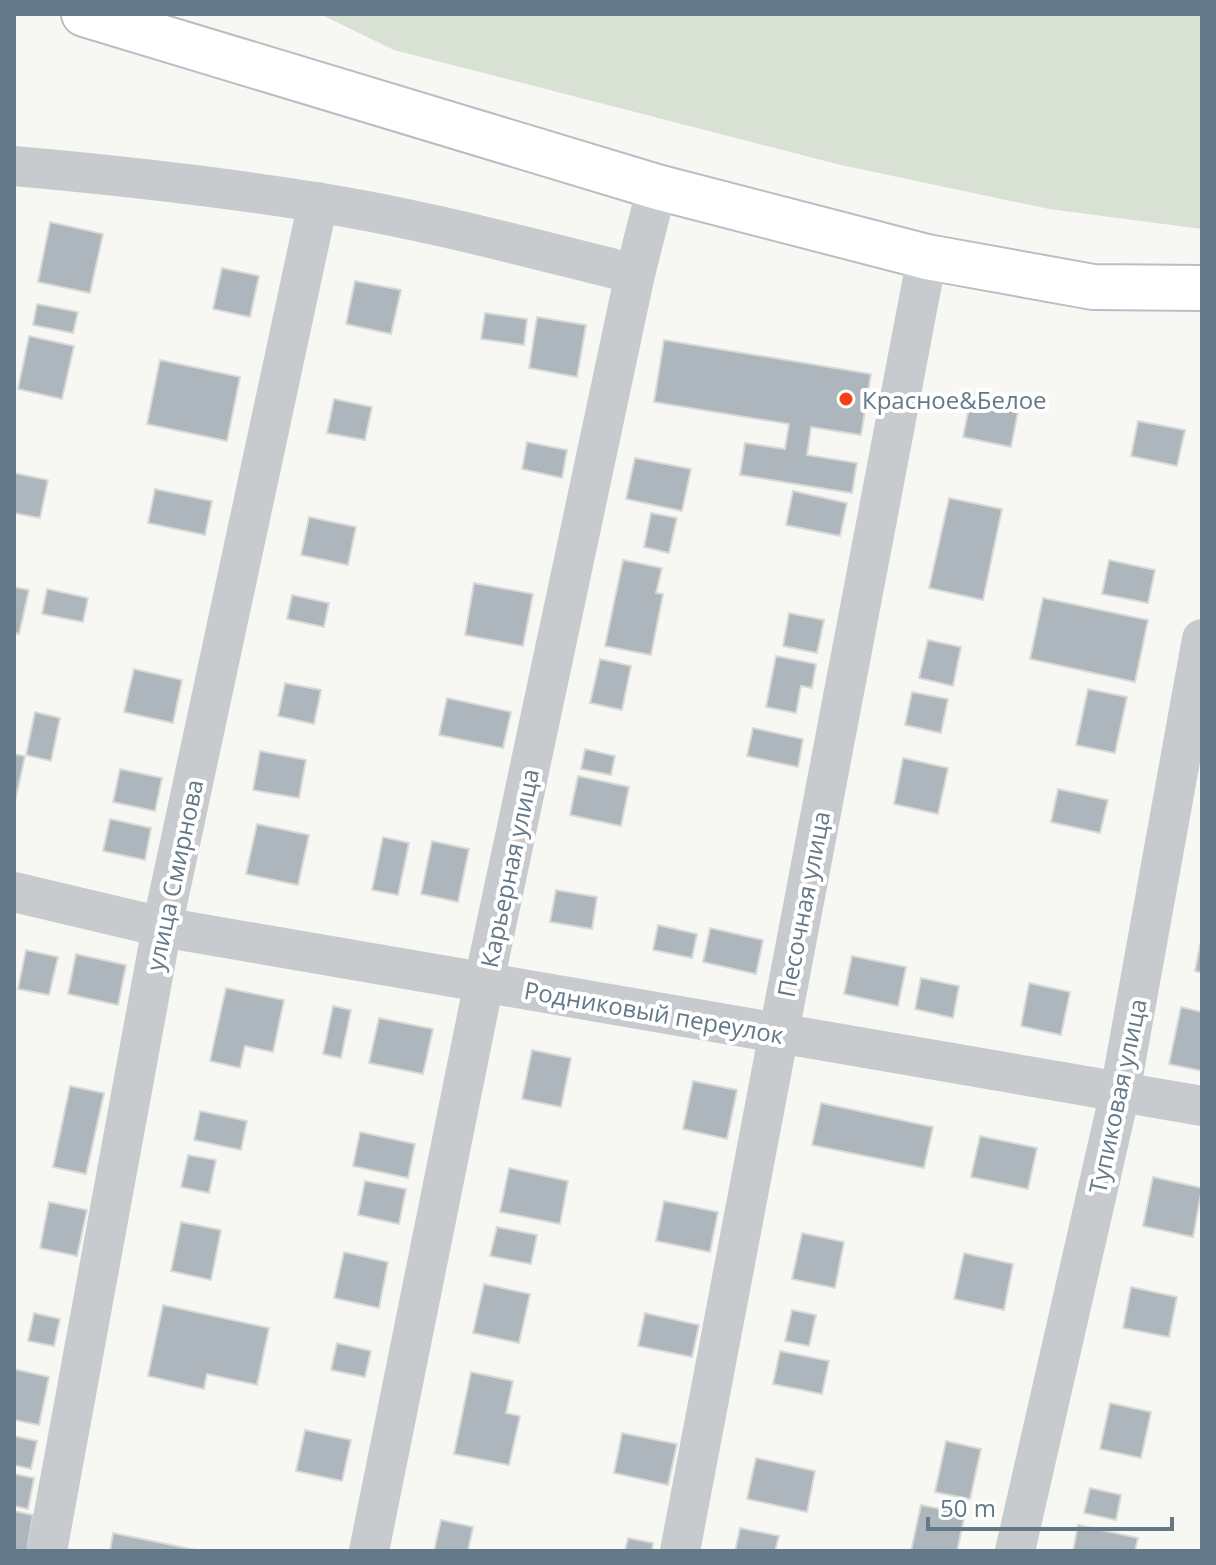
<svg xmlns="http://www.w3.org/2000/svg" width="1216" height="1565" font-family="'Open Sans',sans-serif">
<rect width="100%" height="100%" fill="#f7f7f4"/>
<path fill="#d9e0d4" d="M320,14H1202V229L1049,209L841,165L394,50Z"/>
<g fill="#adb6bc" stroke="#d9d9d6" stroke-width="2">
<path d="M50,222L103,234L90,293L38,282Z"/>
<path d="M222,268L259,276L250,317L213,309Z"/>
<path d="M355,281L401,290L391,334L346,324Z"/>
<path d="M37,304L78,312L73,333L33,325Z"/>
<path d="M485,313L527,319L524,345L481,339Z"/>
<path d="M537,317L586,325L577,377L529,368Z"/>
<path d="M29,336L74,346L62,399L18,389Z"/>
<path d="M664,340L871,374L861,435L811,427L807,455L857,463L852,493L740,475L745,443L785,449L789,424L654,402Z"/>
<path d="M160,360L240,377L227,441L147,424Z"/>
<path d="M972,392L1020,402L1011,447L963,437Z"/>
<path d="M334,399L372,407L365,440L327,433Z"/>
<path d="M1138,421L1185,430L1177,466L1131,456Z"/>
<path d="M527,442L567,450L562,478L522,469Z"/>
<path d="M635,458L691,469L682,511L626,499Z"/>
<path d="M14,473L48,480L40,518L14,513Z"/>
<path d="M155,489L212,501L205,535L148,523Z"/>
<path d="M793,491L847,503L840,536L786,525Z"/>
<path d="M949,498L1002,509L983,600L929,588Z"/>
<path d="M651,513L677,518L669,553L644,547Z"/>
<path d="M309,517L356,527L348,565L301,555Z"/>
<path d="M623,560L662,568L656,593L663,594L651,655L605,646Z"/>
<path d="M1109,560L1155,570L1148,603L1102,594Z"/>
<path d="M474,583L533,594L523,646L465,635Z"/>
<path d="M14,587L29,590L19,634L14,633Z"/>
<path d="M47,589L88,598L83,622L42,614Z"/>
<path d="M292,595L329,603L324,627L287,619Z"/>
<path d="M1043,598L1148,620L1135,682L1030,659Z"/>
<path d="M789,613L824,620L817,653L783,646Z"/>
<path d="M928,640L961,647L953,686L919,678Z"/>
<path d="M776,656L816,664L812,688L801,686L796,713L766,707Z"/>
<path d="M600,659L631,666L622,710L590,703Z"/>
<path d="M134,669L182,680L173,723L124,712Z"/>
<path d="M285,683L321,690L314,724L278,716Z"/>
<path d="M1088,689L1127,697L1115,753L1076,745Z"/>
<path d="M912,692L948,699L941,733L905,725Z"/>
<path d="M447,698L511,712L503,748L439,735Z"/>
<path d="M35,712L60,718L51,761L26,755Z"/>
<path d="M753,728L803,739L798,767L747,756Z"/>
<path d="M585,749L615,756L611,775L581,769Z"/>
<path d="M260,751L306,760L299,798L253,790Z"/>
<path d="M14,754L25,756L14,806Z"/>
<path d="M903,758L948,768L938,814L894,804Z"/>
<path d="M120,769L162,778L155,811L113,802Z"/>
<path d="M578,776L629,787L621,826L570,815Z"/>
<path d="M1058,789L1108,800L1100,833L1051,822Z"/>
<path d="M110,819L151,828L145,860L103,851Z"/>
<path d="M257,824L309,835L298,885L246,874Z"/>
<path d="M383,837L409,843L398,895L372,890Z"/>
<path d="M432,841L469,849L458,902L421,894Z"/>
<path d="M556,890L597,897L592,929L550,922Z"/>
<path d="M658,925L697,934L692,958L653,950Z"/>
<path d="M710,928L763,940L756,974L703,962Z"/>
<path d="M1200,945H1202V973L1195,971Z"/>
<path d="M26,950L58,957L49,995L18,989Z"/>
<path d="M76,954L126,965L118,1005L68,994Z"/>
<path d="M852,956L906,967L898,1006L844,994Z"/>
<path d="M921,978L959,986L953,1018L915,1009Z"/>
<path d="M1029,983L1070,992L1061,1035L1021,1026Z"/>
<path d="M226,988L284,1000L273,1052L245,1046L240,1068L210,1061Z"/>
<path d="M333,1006L351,1010L341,1058L323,1054Z"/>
<path d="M1181,1007L1202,1012V1071L1169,1064Z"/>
<path d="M379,1018L433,1029L423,1074L369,1063Z"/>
<path d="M532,1050L571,1058L561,1107L522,1099Z"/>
<path d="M693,1081L737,1090L727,1139L683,1129Z"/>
<path d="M70,1086L104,1093L86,1174L53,1167Z"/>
<path d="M821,1103L933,1127L924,1168L812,1145Z"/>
<path d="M200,1111L247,1121L241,1150L194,1140Z"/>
<path d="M360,1132L415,1144L408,1178L353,1166Z"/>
<path d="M980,1136L1037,1148L1028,1189L971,1177Z"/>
<path d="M188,1155L216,1160L209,1193L181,1187Z"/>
<path d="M509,1168L568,1181L560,1224L500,1212Z"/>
<path d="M1153,1177L1202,1188L1193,1237L1143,1226Z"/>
<path d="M365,1181L406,1189L399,1224L358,1215Z"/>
<path d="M664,1201L718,1212L710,1252L656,1241Z"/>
<path d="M49,1202L87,1210L77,1256L40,1248Z"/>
<path d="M181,1222L221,1230L211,1280L171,1271Z"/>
<path d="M497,1227L537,1235L531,1264L490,1256Z"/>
<path d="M802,1233L844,1242L835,1288L792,1279Z"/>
<path d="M344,1252L388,1262L379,1308L334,1298Z"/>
<path d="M964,1253L1013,1264L1004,1310L954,1299Z"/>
<path d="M484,1284L530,1294L519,1343L473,1333Z"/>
<path d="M1131,1287L1177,1297L1169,1337L1123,1328Z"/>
<path d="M163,1305L269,1328L257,1385L207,1374L204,1389L148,1376Z"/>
<path d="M792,1310L816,1315L809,1346L785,1341Z"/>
<path d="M34,1313L60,1319L54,1346L28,1341Z"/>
<path d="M645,1313L699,1325L692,1357L638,1346Z"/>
<path d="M337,1343L371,1351L365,1377L331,1370Z"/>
<path d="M780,1351L829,1361L822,1394L773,1384Z"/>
<path d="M14,1369L49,1377L39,1425L14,1420Z"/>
<path d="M471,1372L513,1381L506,1413L520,1416L509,1465L454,1454Z"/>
<path d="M1110,1403L1151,1412L1141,1458L1100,1449Z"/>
<path d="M305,1430L351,1440L342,1481L296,1471Z"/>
<path d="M622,1433L677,1444L668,1485L614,1473Z"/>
<path d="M14,1436L37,1441L31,1469L14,1465Z"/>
<path d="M946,1441L981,1449L970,1499L935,1492Z"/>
<path d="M756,1458L815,1471L807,1512L747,1499Z"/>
<path d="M14,1474L34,1478L28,1509L14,1506Z"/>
<path d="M1090,1488L1121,1495L1116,1520L1084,1513Z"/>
<path d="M921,1505L965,1514L957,1551H911Z"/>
<path d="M14,1511L33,1515L27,1551H14Z"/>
<path d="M441,1520L473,1527L468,1551H434Z"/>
<path d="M1078,1525L1138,1538L1135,1551H1073Z"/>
<path d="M740,1528L779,1536L775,1551H735Z"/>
<path d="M113,1533L196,1550L110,1551Z"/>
<path d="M628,1538L653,1543L652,1551H625Z"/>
</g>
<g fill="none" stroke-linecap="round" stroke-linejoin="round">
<g stroke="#babec2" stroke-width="48">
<path id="major" d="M84,14L657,187L927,257L1093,287L1202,288"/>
</g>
<g stroke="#c7cbce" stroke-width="40">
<path d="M14,166C115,175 215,186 315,202C423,219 530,248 635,274"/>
<path d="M14,892L162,927L1202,1106"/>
<path d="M47,1551L162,927L318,202"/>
<path d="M369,1551L484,982L635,274L657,187"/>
<path d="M680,1551L927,257"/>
<path d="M1015,1551L1120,1092L1202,639"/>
</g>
<use href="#major" stroke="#fff" stroke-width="44"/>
</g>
<circle fill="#f53f16" stroke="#fff" stroke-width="3" cx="846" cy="399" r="8"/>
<g text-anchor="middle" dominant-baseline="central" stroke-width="8" stroke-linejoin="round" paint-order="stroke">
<g font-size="24" fill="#637988" stroke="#fff" text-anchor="start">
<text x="862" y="399">Красное&amp;Белое</text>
</g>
<g font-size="24" fill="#637988" stroke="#fff">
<text transform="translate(509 868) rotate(-78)">Карьерная улица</text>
<text transform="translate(174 875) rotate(-78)">улица Смирнова</text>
<text transform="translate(803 904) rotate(-79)">Песочная улица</text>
<text transform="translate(654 1012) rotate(10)">Родниковый переулок</text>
<text transform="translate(1117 1096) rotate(-78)">Тупиковая улица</text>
</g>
</g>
<rect width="1216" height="1565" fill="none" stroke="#637988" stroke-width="32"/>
<path d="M928 1517v12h244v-12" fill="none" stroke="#637988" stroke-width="4"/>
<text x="940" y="1517" font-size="24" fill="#637988" stroke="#ffffff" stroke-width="6" paint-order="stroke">50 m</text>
</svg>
